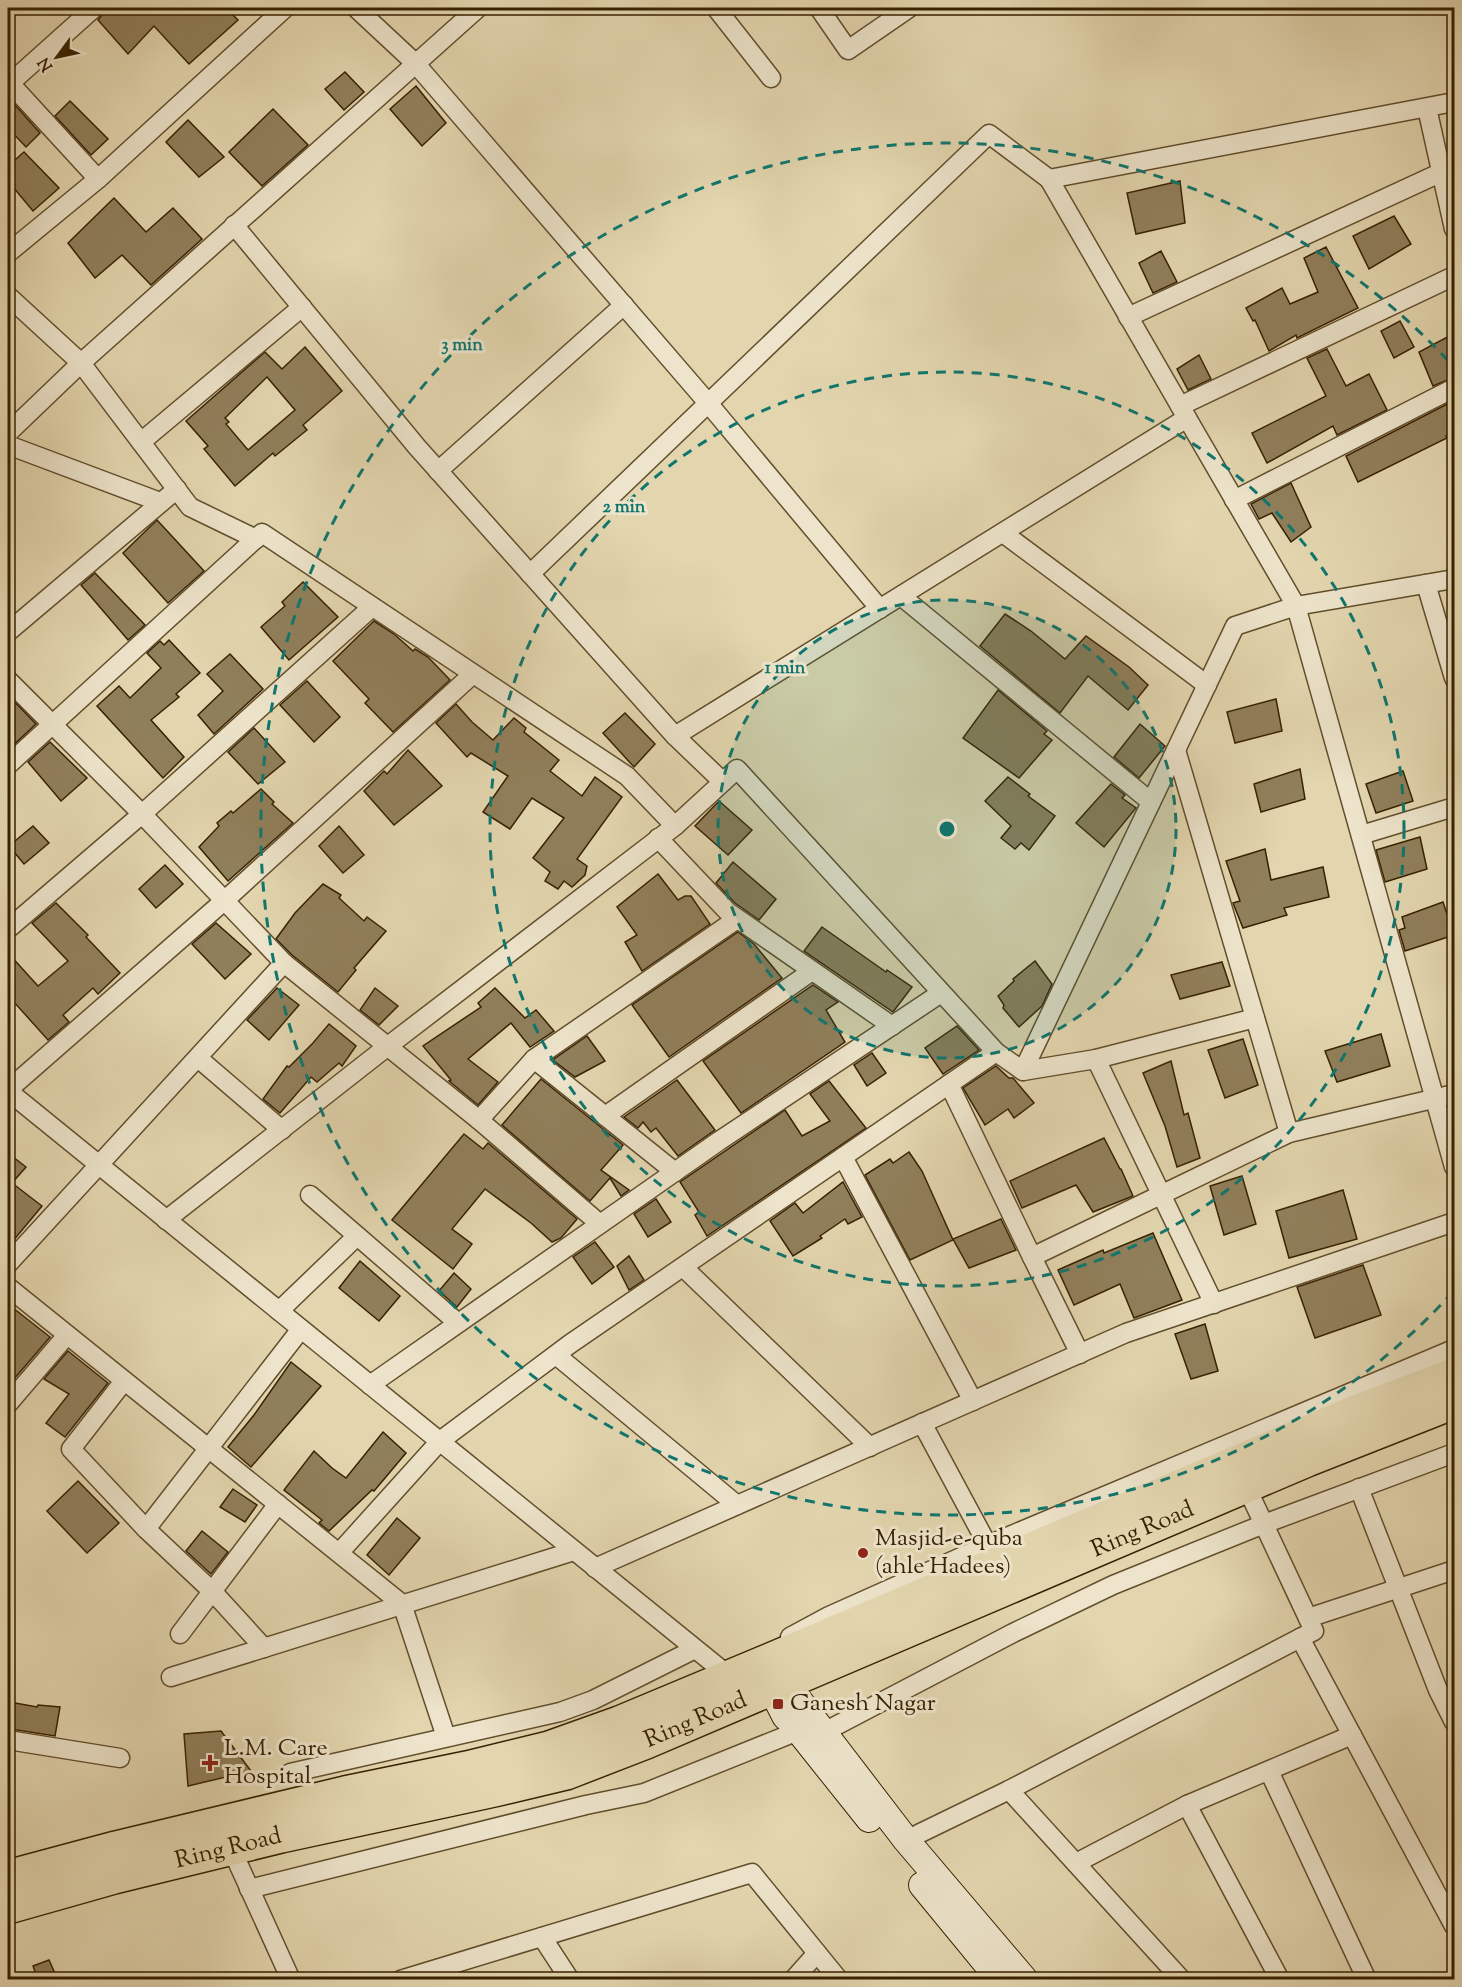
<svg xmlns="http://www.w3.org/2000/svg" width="1462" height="1987" font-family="'Sorts Mill Goudy',serif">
<rect width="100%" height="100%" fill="#e3d6af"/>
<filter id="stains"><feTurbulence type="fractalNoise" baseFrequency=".00333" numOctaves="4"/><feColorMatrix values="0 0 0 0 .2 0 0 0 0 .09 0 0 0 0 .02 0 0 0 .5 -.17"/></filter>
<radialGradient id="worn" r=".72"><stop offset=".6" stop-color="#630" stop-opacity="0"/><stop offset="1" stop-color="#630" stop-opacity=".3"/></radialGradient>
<g fill="#907f5b" stroke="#372100" stroke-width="1.5" fill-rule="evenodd">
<path d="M105,8H226L238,20L189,64L154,26L128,54L98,20L104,12Z"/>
<path d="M345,72L364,92L344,110L325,89Z"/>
<path d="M416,86L446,123L422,146L390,109Z"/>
<path d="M8,97L40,133L26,147L8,128Z"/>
<path d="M70,101L108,139L91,155L55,116Z"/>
<path d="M273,109L308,145L262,186L229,152Z"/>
<path d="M188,120L224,157L199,177L166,142Z"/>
<path d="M24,152L59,188L33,211L8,181V166Z"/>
<path d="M1180,181L1185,223L1136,234L1127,193Z"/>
<path d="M114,198L146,232L173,208L202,239L151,285L122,255L95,278L68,243Z"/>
<path d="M1394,216L1411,244L1369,269L1353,236Z"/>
<path d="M1326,247L1358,308L1297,338L1296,335L1269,351L1255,320L1253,321L1246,308L1282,288L1290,304L1318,292L1304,258Z"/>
<path d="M1161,251L1177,282L1153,293L1139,263Z"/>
<path d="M1400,321L1414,347L1394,358L1381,331Z"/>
<path d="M1455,333V377L1433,386L1419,352Z"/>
<path d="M305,347L342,391L303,425L307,430L275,456L273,453L235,486L204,449L208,446L186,421L265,352L282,369ZM267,377L295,410L248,450L226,424L229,422L225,418Z"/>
<path d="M1327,349L1346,386L1369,374L1387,410L1337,435L1333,426L1267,463L1252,433L1326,396L1307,358Z"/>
<path d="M1199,355L1211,379L1188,390L1177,369Z"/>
<path d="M1455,400V434L1454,432L1446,436L1447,438L1358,482L1346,456Z"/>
<path d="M1291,483L1311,527L1291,542L1272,513L1259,519L1251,504Z"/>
<path d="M157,520L204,571L168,603L123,553Z"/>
<path d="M95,573L145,625L128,640L81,585Z"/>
<path d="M303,582L338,617L289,660L261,627L285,606L282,602Z"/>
<path d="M1005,614L1031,631L1065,659L1086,636L1129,667L1148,685L1128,710L1088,676L1060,713L980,646Z"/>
<path d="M374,621L394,634L413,651L415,649L428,657L450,680L393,732L365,703L369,699L333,661Z"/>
<path d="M169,640L200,673L176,694L179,697L151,720L184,757L163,778L97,706L119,686L130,698L161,668L147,653L160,641L164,645Z"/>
<path d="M230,654L263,689L214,734L198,715L223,691L207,674Z"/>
<path d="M307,681L340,717L314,742L280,705Z"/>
<path d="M998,690L1047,731L1044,734L1052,740L1019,778L963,738Z"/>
<path d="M8,695L36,724L8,750Z"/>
<path d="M1276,699L1282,731L1235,743L1227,712Z"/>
<path d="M456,704L472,722L493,740L514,718L526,728L524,732L559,760L550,771L582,796L595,777L622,797L577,859L587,866L585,875L572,887L564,881L558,889L545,881L550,872L533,858L564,818L532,798L510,829L483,812L508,776L471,753L467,757L436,723Z"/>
<path d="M625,713L655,744L634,767L603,733Z"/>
<path d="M1140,724L1165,746L1139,778L1114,757Z"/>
<path d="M254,728L285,762L258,784L228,752Z"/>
<path d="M50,742L87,778L61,801L28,762Z"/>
<path d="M408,750L442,786L394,825L364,791L384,771L387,774Z"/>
<path d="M1300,769L1305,799L1261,812L1254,784Z"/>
<path d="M1403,771L1413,801L1376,813L1366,784Z"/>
<path d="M1008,777L1030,794L1028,796L1055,816L1029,850L1021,843L1015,849L1001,838L1011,826L985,801Z"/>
<path d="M1111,784L1125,795L1122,798L1136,808L1104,847L1076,823Z"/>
<path d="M261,789L274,802L272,804L293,823L228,881L199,847L219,826L217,823L231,811L233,813Z"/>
<path d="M719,801L752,830L728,855L695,826Z"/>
<path d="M33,826L49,843L24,864L9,846Z"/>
<path d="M339,826L364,855L343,873L319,846Z"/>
<path d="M1420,837L1427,869L1385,882L1376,850Z"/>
<path d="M1265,849L1271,880L1323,867L1329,897L1284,908L1287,915L1243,928L1233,903L1240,901L1226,861Z"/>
<path d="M733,862L776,899L759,920L735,903L716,883Z"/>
<path d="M165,865L183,884L156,908L139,889Z"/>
<path d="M658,874L678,900L685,896H691L710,924L642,971L625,942L637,935L617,907Z"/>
<path d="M323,884L341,895L339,898L364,921L367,917L386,931L354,968L356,970L338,992L292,955L276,939L295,913Z"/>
<path d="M1443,902L1454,935L1405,951L1399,930L1405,928L1402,917Z"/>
<path d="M56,903L88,935L86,937L120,973L98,994L93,988L63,1015L69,1022L48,1040L14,1002L8,1008V953L38,986L68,961L32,923Z"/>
<path d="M216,923L251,954L225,979L192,944Z"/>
<path d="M822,927L886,972L887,970L912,987L893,1012L804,951Z"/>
<path d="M738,932L754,944L782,978L669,1057L632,1005Z"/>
<path d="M1035,961L1052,984L1042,1006L1019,1027L1003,1008L1004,1005L998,996L1014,981L1013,979Z"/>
<path d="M1222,962L1230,986L1180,999L1171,975Z"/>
<path d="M813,985L838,1002L826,1010L845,1042L741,1113L703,1061Z"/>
<path d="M277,988L299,1005L269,1040L247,1020Z"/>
<path d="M375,988L398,1006L379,1025L360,1010Z"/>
<path d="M495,988L525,1018L536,1010L554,1031L530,1047L511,1023L468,1059L498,1082L478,1105L449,1081L451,1080L423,1046L481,1007L478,1003Z"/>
<path d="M329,1024L356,1046L342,1066L339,1063L317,1082L311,1077L280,1113L263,1099L287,1066L289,1067L313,1043Z"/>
<path d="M957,1026L979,1050L943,1074L925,1048Z"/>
<path d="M1381,1034L1390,1066L1337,1082L1325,1051Z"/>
<path d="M587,1036L605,1061L575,1077L554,1061V1059Z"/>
<path d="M1243,1039L1258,1085L1225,1098L1208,1050Z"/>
<path d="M872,1053L886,1073L867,1086L854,1065Z"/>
<path d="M1171,1061L1184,1115L1188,1113L1200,1158L1177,1167L1165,1126L1143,1073Z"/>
<path d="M996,1066L1009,1078H1013L1034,1103L1014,1118L1008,1109L985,1125L963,1088Z"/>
<path d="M541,1079L623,1145L601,1170L629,1190L621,1196L610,1178L590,1201L502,1125Z"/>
<path d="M677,1080L715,1130L678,1156L656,1128L651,1132L643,1122L638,1128L624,1117Z"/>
<path d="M829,1081L866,1128L707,1236L695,1215L699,1212L680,1182L785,1110L802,1136L830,1121L810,1094Z"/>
<path d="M464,1134L483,1149L488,1143L577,1219L561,1238L552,1242L531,1223L485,1189L452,1229L472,1244L453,1269L392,1220Z"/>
<path d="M1104,1138L1120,1169H1121L1133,1196L1093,1212L1076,1185L1022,1208L1010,1181Z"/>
<path d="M909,1152L922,1171L953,1240L910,1260L865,1175L890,1159L893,1163Z"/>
<path d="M8,1153L26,1167L12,1183L42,1206L8,1247Z"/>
<path d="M1242,1176L1256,1224L1224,1235L1210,1186Z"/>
<path d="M843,1182L862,1217L848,1224L845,1219L820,1236L822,1238L793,1256L770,1221L795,1203L803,1213Z"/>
<path d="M1343,1190L1357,1239L1289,1258L1276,1211Z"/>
<path d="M656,1199L671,1222L648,1237L634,1214Z"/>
<path d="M1001,1219L1016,1250L969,1268L953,1239Z"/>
<path d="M1153,1233L1182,1300L1134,1318L1120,1284L1074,1305L1058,1270L1103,1250L1104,1253Z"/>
<path d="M595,1242L614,1267L592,1284L573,1257Z"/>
<path d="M629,1256L644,1280L629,1290L617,1266Z"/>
<path d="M360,1261L400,1296L379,1321L339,1288Z"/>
<path d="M1363,1265L1381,1315L1315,1338L1297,1287Z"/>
<path d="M454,1273L471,1289L457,1307L439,1291Z"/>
<path d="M8,1304L50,1337L8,1386Z"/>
<path d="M1205,1324L1218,1371L1191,1379L1175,1334Z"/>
<path d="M68,1351L108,1383L65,1437L46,1423L69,1394L44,1379Z"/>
<path d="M291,1362L321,1386L251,1467L228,1447L254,1415Z"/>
<path d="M383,1432L406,1453L374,1491L372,1490L329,1531L319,1523L322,1520L284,1490L314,1451L332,1468L346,1478Z"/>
<path d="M78,1481L119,1523L87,1553L47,1511Z"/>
<path d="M233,1489L257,1505L245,1522L220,1507Z"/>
<path d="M397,1518L420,1538L389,1575L367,1555Z"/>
<path d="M202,1531L228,1552L211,1574L186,1551Z"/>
<path d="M15,1703L37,1707L38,1705L60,1707L55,1736L10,1729Z"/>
<path d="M221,1731L251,1771L188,1786L184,1734Z"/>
<path d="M49,1960L58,1980H38L33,1966Z"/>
</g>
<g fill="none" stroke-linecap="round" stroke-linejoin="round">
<g stroke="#624e2c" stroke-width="21">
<g id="street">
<path d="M356,8L415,63L708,403L880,609"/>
<path d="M716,8L771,78"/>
<path d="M819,8L848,50L909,8"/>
<path d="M8,81L98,179"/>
<path d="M8,85L94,8"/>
<path d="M1427,108L1454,229"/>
<path d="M234,225L417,447L675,736"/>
<path d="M8,253L98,179L285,8"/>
<path d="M8,296L81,363L8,433"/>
<path d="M1128,317L1442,172"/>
<path d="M1180,406L1454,276"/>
<path d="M1187,418L1049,179L1454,102"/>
<path d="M141,442L302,307"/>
<path d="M8,445L160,502"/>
<path d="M438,471L624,305"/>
<path d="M1234,500L1454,388"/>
<path d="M1003,533L1207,685"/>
<path d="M256,539L190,507L81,363L478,8"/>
<path d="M530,574L989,134L1049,179"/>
<path d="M1426,584L1454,678"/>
<path d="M901,596L1151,802"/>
<path d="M8,632L177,489"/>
<path d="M8,680L142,814L284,963L8,1264"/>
<path d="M1176,750L1289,1133"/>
<path d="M8,765L262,533L627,776L675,826L388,1046L166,1220"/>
<path d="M723,782L675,736L1187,418L1296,606L1454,579"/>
<path d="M675,826L737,769L996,1052L1023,1071L1235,626L1296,606L1454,1167"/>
<path d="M1361,835L1454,807"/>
<path d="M658,838L728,912L892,1026"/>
<path d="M8,929L142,814L372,607"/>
<path d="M284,963L479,1120L600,1224"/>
<path d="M198,1058L282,1130"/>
<path d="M1096,1059L1255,1018"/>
<path d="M1023,1071L1096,1059L1214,1304"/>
<path d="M949,1084L1032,1257L1289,1133L1454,1094"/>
<path d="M8,1090L224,901L473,674"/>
<path d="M8,1091L729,1676"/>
<path d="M605,1116L812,971"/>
<path d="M479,1120L534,1059"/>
<path d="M843,1157L973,1401"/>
<path d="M675,1172L534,1059L737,919"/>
<path d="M310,1195L458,1323"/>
<path d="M1032,1257L1080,1354"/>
<path d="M683,1267L870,1447"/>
<path d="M8,1287L402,1604L446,1737"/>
<path d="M279,1311L357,1236"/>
<path d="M556,1355L737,1505"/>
<path d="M124,1381L71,1449L146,1529L213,1592L264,1648"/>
<path d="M370,1385L719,1141L941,993"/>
<path d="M8,1404L67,1335"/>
<path d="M922,1423L993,1555"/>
<path d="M1246,1486L1314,1631L1300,1638L1454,1926"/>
<path d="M1359,1488L1438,1690L1454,1722"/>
<path d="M146,1529L301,1329"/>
<path d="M339,1553L440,1441L570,1344L996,1052"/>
<path d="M595,1568L1126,1333L1454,1222"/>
<path d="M1308,1618L1454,1570"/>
<path d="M180,1634L278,1504"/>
<path d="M790,1637L829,1616L988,1545L1454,1349"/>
<path d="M171,1677L574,1551"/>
<path d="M824,1732L1013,1633L1113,1585L1264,1524L1454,1453"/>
<path d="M8,1740L120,1758"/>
<path d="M1269,1771L1367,1980"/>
<path d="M290,1773L560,1712L593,1700L695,1649"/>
<path d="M1009,1790L1182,1980"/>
<path d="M1187,1805L1352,1735"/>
<path d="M906,1840L1009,1790L1300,1638"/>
<path d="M231,1848L291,1980"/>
<path d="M1076,1863L1187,1805L1280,1980"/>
<path d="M249,1889L586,1805L644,1793L798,1731"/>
<path d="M542,1937L570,1980"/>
<path d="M400,1980L752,1873L839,1980"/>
<path d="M793,1980L817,1953"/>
</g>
</g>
<g stroke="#372100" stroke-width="28">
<g id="secondary">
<path d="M775,1671L780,1684L798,1699L906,1840L1025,1980"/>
<path d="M767,1680L785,1716L794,1725L869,1819"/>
<path d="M922,1885L1000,1980"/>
</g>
</g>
<g stroke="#372100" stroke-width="36">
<g id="highway">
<path d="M8,1877L116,1848L345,1793L467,1768L549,1748L619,1723L770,1660L1353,1413L1454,1375"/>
<path id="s1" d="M8,1907L114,1877L281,1836L494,1790L566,1773L646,1742L1307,1460L1454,1402"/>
</g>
</g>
<use href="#street" stroke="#ede4cb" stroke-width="18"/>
<use href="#secondary" stroke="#ede4cb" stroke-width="26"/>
<use href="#highway" stroke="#e3d6af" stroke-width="33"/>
</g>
<circle cx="947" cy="829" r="229" fill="#0f766e" fill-opacity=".12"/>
<g fill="none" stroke="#0f766e" stroke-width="3" stroke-dasharray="10 8">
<circle cx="947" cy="829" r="229"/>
<circle cx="947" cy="829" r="457"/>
<path d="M1453 1292A686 686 0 1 1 1453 366"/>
</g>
<g fill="#8f2418" stroke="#ede4cb" stroke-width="2">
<circle cx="863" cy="1553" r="6"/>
<rect x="772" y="1698" width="12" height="12" rx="3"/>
<path d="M207 1754h6v6h6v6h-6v6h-6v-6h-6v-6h6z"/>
</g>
<g text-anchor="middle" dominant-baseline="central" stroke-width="6" stroke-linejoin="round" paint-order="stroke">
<g font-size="24" fill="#372100" stroke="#ede4cb">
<text stroke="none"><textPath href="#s1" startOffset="1200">Ring Road</textPath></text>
<text stroke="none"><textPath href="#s1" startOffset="714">Ring Road</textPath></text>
<text stroke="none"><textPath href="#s1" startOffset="228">Ring Road</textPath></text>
</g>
<g font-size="24" fill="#372100" stroke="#ede4cb" text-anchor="start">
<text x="875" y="1539">Masjid-e-quba<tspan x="875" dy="28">(ahle Hadees)</tspan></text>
<text x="790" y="1704">Ganesh Nagar</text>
<text x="224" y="1749">L.M. Care<tspan x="224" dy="28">Hospital</tspan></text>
</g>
</g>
<circle cx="947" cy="829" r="9" fill="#0f766e" stroke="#ede4cb" stroke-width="3"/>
<g font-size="18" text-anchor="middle" font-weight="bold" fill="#0f766e" stroke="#ede4cb" stroke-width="6" stroke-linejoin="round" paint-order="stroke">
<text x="462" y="350">3 min</text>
<text x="624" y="512">2 min</text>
<text x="785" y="673">1 min</text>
</g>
<rect width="1462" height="1987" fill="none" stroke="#e3d6af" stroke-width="30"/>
<rect x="9" y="9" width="1444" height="1969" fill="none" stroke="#372100" stroke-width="3"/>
<rect x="15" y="15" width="1432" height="1957" fill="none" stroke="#372100" stroke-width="1.5"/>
<g transform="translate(57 57) rotate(237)" stroke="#ede4cb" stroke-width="4.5" paint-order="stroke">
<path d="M0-4.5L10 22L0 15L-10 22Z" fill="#372100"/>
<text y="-9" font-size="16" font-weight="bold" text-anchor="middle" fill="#372100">N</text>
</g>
<rect width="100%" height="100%" filter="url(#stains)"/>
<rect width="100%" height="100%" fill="url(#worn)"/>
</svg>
